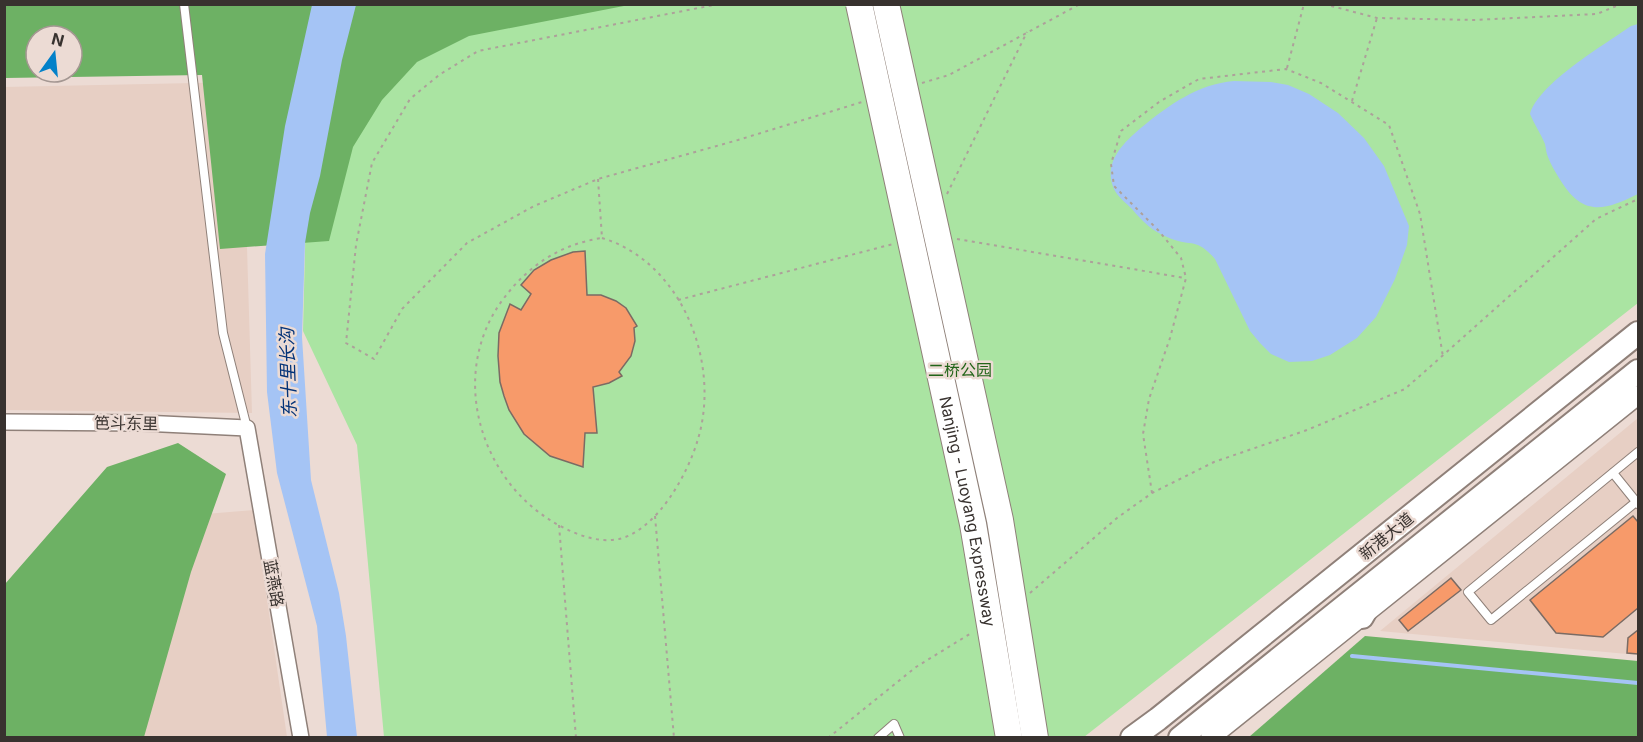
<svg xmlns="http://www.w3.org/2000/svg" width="1643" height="742" font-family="Inter,'Noto Sans SC',sans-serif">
<rect width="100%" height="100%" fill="#ecdbd4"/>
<g fill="#e7cfc4">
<path d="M242,82L252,413L5,410L4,87Z"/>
<path d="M1638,418V655L1380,631Z"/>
<path d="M254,510L287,737L142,738L193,515Z"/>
</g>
<path fill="#aae4a2" d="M362,5H1638V303L1084,737H384L357,445L303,331L307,171Z"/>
<g fill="#6db164" fill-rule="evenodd">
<path d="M4,5H629L469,36L417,62L382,100L353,147L329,241L220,249L202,75L5,78ZM36,36H72V72H36Z"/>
<path d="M178,443L226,474L191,572L144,737H5V584L107,467Z"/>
<path d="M1365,636L1638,661V737H1249Z"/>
</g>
<g fill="#a5c4f5">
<path d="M312,5H356L342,60L320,176L310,213L305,243L302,337L311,480L339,593L346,636L357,737H327L317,626L277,473L267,392L265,254L285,126Z"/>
<path d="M1638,24V194C1602,212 1582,216 1559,178C1555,171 1551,165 1548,157C1546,153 1546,148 1545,144C1541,134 1534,124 1530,114C1539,83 1604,45 1631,26Z"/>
<path d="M1234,81L1271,82L1288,85L1309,94L1338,113L1364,138L1384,166L1409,226L1407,245L1395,279L1376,317L1357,338L1330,355L1312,361L1289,362L1271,354L1260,343L1250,331L1215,259C1195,236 1191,248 1167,237C1152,231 1142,221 1132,209C1126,203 1117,196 1114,189C1102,163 1124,142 1142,127C1169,105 1198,84 1234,81Z"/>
</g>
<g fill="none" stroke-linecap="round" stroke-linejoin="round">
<path stroke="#a5c4f5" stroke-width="4" d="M1352,656L1638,683"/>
</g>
<g fill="#f79a6a" stroke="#7a6b64" stroke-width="1.5">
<path d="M585,251L587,295H601L616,301L626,308L637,326L634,328L635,341L631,356L619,372L622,376L609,383L593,387L597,433H585L583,467L550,456L524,434L509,410L504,396L500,382L498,356L499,333L510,304L521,310L531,294L521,285L534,270L551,260L573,252Z"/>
<path d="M1633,516L1638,522V608L1603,637L1556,633L1530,600Z"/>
<path d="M1451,578L1461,590L1408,631L1399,620Z"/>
<path d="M1638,630V654L1627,653L1628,638Z"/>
</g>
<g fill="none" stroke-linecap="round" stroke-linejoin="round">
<g stroke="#8f8079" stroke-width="10">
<g id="service">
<path d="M184,4L223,333L247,428"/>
<path d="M1613,473L1638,504"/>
<path d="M1636,502L1491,620L1468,592L1638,452"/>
<path d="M878,738L894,724L900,738"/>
</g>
</g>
<g stroke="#8f8079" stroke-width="18">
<path id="minor" d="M4,422L142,423L247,428L301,738"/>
</g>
<g stroke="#8f8079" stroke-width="21">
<path id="tertiary" d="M1210,738L1638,395"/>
</g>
<g stroke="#8f8079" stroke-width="26">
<g id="primary">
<path d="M1362,617L1382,582"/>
<path d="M1132,738L1158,719L1638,333"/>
<path d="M1180,738L1638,371"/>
</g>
</g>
<g stroke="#ada09a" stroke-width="2" stroke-dasharray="3 4.5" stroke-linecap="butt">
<path d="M719,4L478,51L439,75L410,99L372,163L356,245L346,343L374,359L402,309L467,243L534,206L598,179L738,140L862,102"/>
<path d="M1324,4L1377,18L1474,20L1597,14L1621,4"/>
<path d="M1287,68L1304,4"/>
<path d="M922,83L949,75L1080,4"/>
<path d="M1352,101L1377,18"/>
<path d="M598,179L602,238"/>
<path d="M947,194L1027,32"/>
<path d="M602,238C682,262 721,363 698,439C688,474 657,530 619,539C596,544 569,532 550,520C477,474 449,370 504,298C529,265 561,244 602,238Z"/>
<path d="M957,239L1185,278"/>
<path d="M678,300L893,244"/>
<path d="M1152,493L1143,434L1149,399L1170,338L1186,278L1181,258L1158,230L1114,186L1111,164L1121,131L1159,102L1199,79L1286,69L1321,83L1389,125L1420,214L1443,357"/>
<path d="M655,516L674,738"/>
<path d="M559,525L576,738"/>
<path d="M1030,593L1117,518L1152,493L1214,462L1307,430L1405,389L1596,219L1638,199"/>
<path d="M828,738L916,667L973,632"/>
</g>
<use href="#service" stroke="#fff" stroke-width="8"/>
<use href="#minor" stroke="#fff" stroke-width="15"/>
<use href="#tertiary" stroke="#fff" stroke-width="18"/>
<use href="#primary" stroke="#fff" stroke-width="22"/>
<g stroke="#8f8079" stroke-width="28" stroke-linecap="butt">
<g id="motorway-bridge">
<path id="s1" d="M859,4L973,524L1009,738"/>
<path d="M886,4L1000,520L1035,738"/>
</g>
</g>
<use href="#motorway-bridge" stroke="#fff" stroke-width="26"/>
</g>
<g text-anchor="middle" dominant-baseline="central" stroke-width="5" stroke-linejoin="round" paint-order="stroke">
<g font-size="16" fill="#226419" stroke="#ecdbd4">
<text x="960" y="370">二桥公园</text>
</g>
<g font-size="16" fill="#38322f" stroke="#ecdbd4">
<text transform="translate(126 423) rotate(1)">笆斗东里</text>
<text stroke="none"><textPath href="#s1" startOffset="519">Nanjing - Luoyang Expressway</textPath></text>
<text transform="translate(1386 536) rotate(-39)">新港大道</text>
<text transform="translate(274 583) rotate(80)">蓝燕路</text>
</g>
<g font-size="18" font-style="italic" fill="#043378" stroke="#ecdbd4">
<text transform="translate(288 373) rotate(-92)">东十里长沟</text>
</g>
</g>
<rect width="1643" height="742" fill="none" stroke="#38322f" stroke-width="12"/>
<g transform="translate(54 54) rotate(15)"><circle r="28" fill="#ecdbd4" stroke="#a49792" stroke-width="1.5"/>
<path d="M0-4.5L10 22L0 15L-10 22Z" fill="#0381c9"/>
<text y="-9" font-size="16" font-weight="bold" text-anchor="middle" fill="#38322f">N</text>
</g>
</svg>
